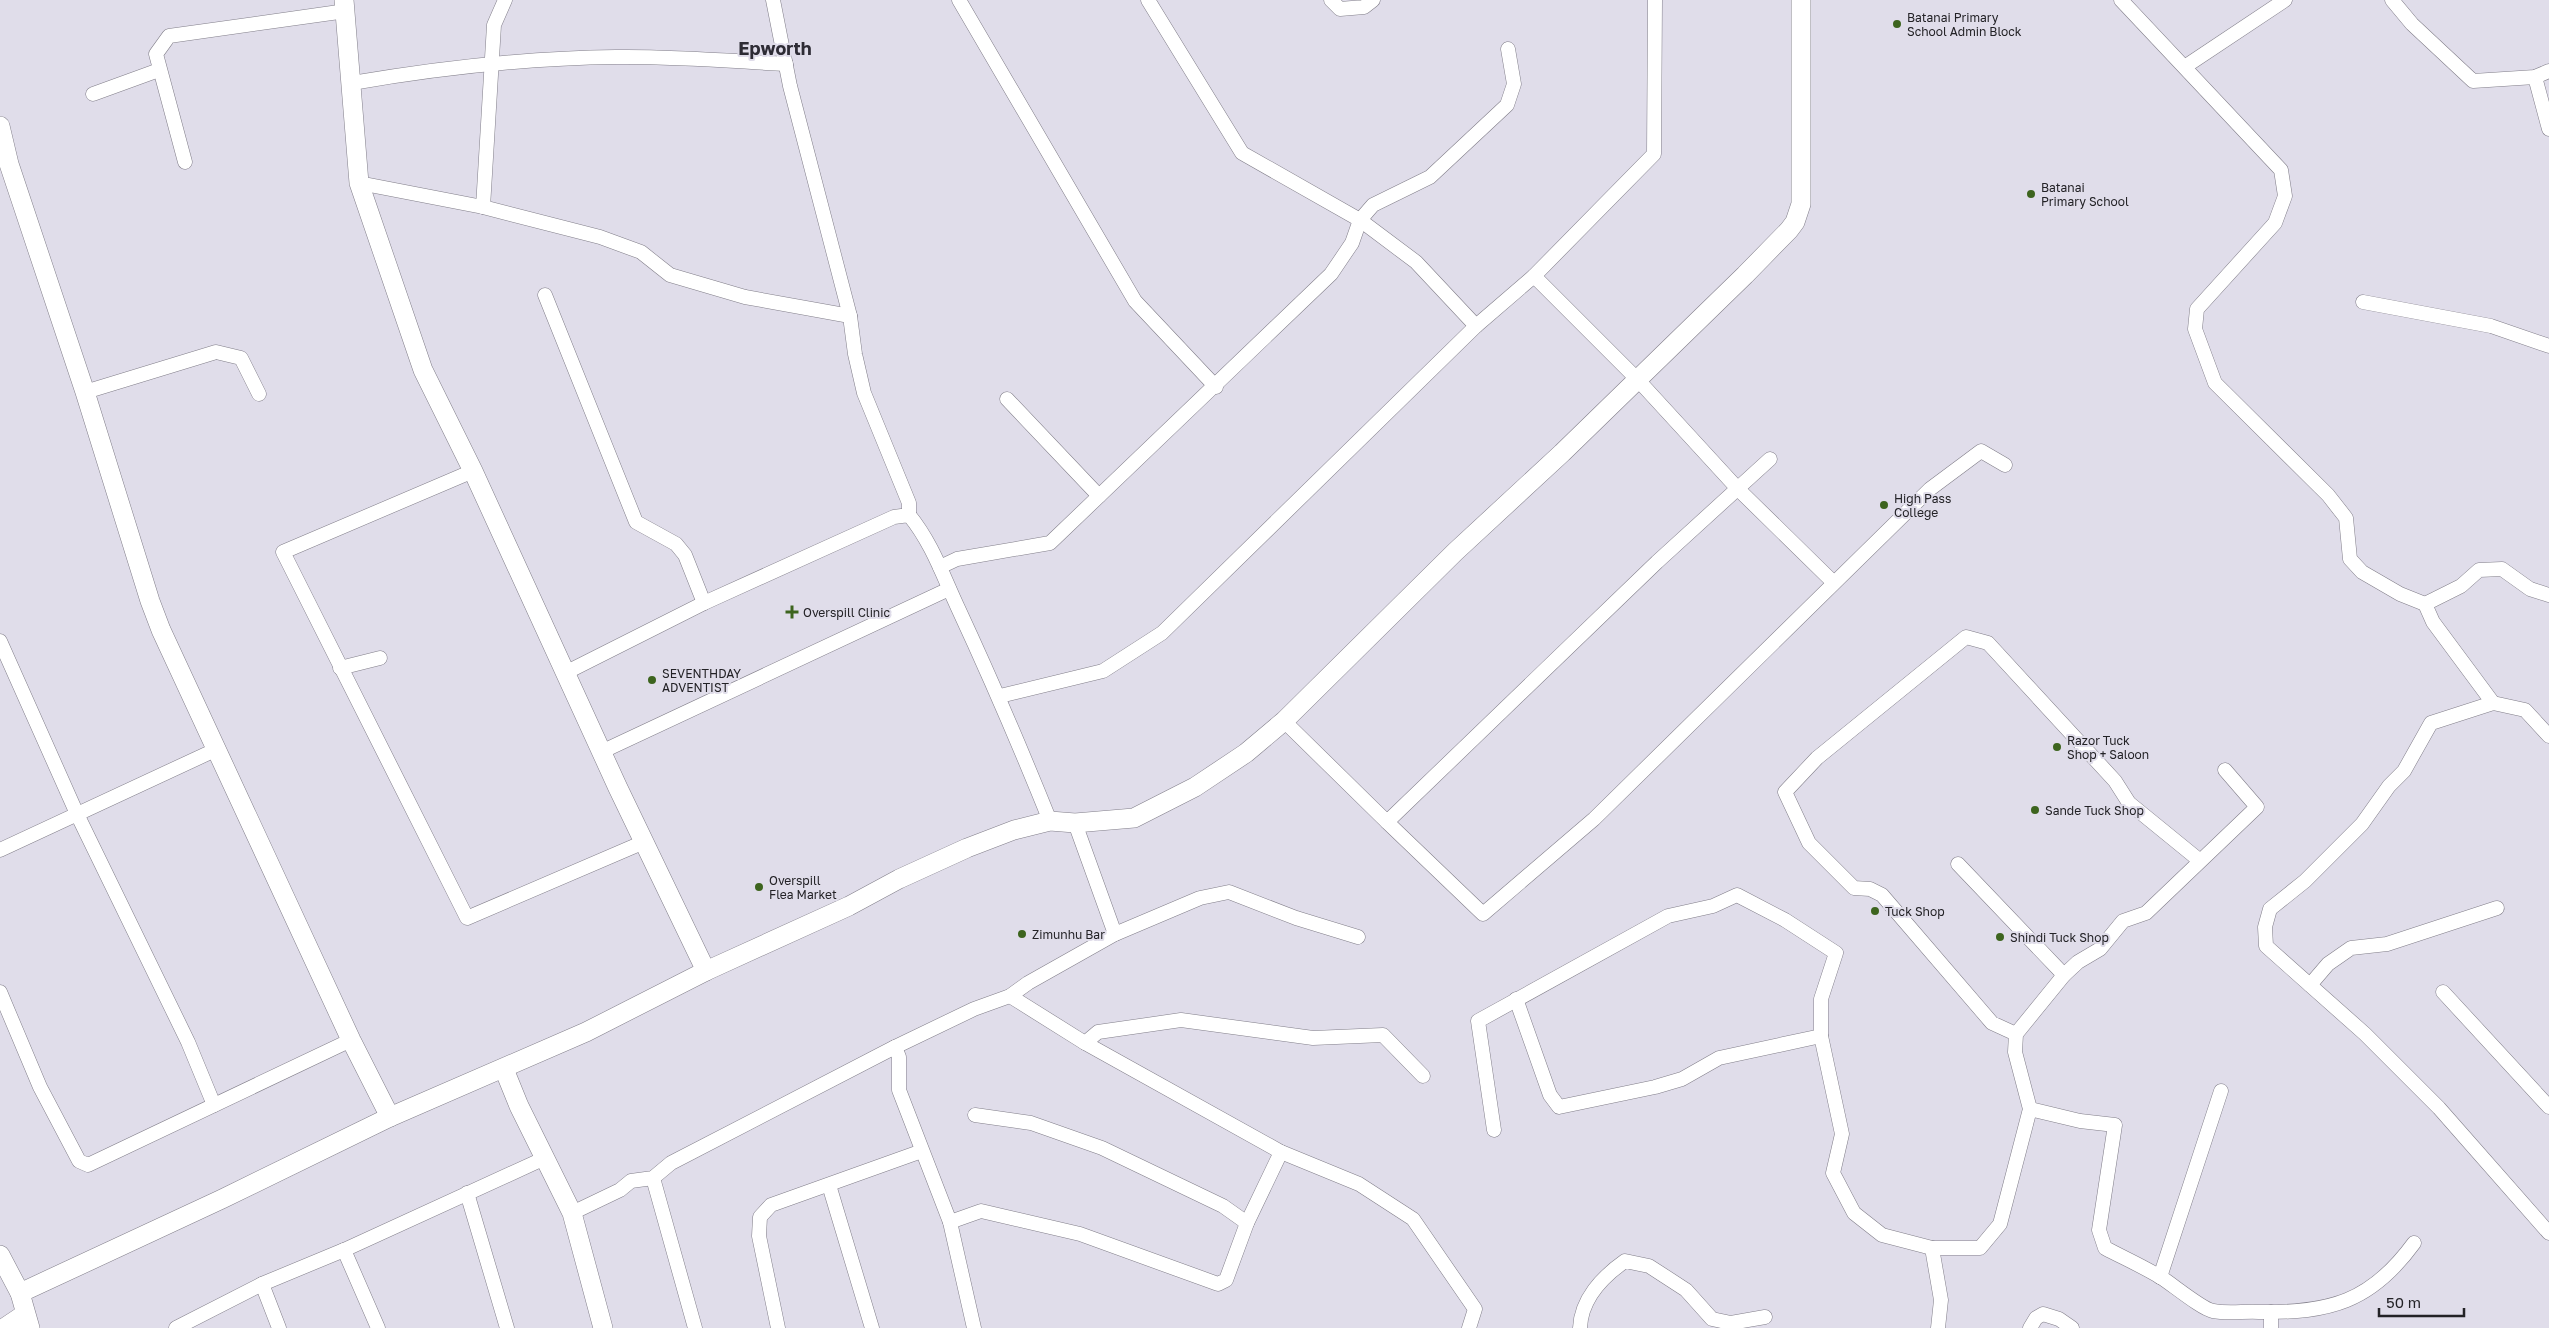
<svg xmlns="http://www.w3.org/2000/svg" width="2549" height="1328" font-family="'Golos Text',sans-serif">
<rect width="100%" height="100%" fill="#e0ddea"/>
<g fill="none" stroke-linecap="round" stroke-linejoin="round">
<g stroke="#817e89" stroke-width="15">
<g id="street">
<path d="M773,0L790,86L850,316L855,354L864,393L909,503V515"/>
<path d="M959,0L1135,301L1216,387"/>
<path d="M1148,0L1242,153L1360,220L1416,262L1476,326"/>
<path d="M1331,0L1340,9L1364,7L1373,0"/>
<path d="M2121,0L2281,170L2285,196L2275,223L2197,309L2195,329L2215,383L2328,495L2346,518L2350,559L2362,572L2400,594L2425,604L2433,622L2493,703L2525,710L2549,736"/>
<path d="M2392,0L2412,24L2473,81L2535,77L2549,71"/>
<path d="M2186,66L2285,0"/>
<path d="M2535,77L2549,129"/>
<path d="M352,83C439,68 527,58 616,57C672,56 730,61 786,64"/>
<path d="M93,94L159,70"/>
<path d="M185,162L156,54L169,36L346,11"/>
<path d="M359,183L483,207L600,237L641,252L670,275L745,297L850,316"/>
<path d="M483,207L494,25L505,0"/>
<path d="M1534,276L1638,380L1738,489L1833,582"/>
<path d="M545,295L636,522L676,544L685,555L704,603"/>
<path d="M2363,302L2491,326L2549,346"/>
<path d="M85,392L216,352L241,358L259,394"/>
<path d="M1007,399L1099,496"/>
<path d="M473,471L283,552L467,918L644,842"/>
<path d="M940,567L957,559L1050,543L1331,274L1352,243L1360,220L1373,205L1430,177L1507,105L1514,84L1508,49"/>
<path d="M2425,604L2461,586L2479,570L2502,569L2530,589L2549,595"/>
<path d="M0,641L77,814L188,1042L214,1105"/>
<path d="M340,668L380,658"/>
<path d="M565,673L704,603L894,517L909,515C932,543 943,576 958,608C991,679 1021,749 1050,821"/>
<path d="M1000,696L1103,671L1162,633L1476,326L1534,276L1654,154L1655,0"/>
<path d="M2493,703L2431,723L2404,771L2389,786L2362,824L2305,881L2270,909L2265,927L2266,946L2365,1034L2439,1108L2549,1233"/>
<path d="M1284,721L1387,822L1657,562L1770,459"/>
<path d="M601,752L949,589"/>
<path d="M1387,822L1483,914L1594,819L1930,489L1981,451L2005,465"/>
<path d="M1075,823L1115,934"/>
<path d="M0,850L215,750"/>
<path d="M1958,864L2064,975"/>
<path d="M2310,985L2328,964L2351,948L2387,944L2497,908"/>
<path d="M0,992L40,1087L79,1161L88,1165L351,1040"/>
<path d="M2443,992L2549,1107"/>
<path d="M1010,996L1085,1043L1281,1152L1359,1184L1413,1219L1475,1309L1469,1328"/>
<path d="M1516,999L1550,1095L1559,1107L1655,1087L1682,1079L1719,1058L1821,1036"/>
<path d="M2016,1034L1992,1023L1882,895L1870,889L1854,888L1809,843L1785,792L1817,758L1966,637L1988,643L2115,781L2129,803L2199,860"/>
<path d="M1085,1043L1098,1032L1181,1020L1313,1038L1383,1035L1423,1076"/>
<path d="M895,1047L899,1057V1090L950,1222L974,1328"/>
<path d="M2030,1109L2080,1121L2115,1125L2099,1230L2105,1248C2124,1258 2144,1267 2162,1278C2173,1285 2202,1309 2213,1311C2228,1314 2245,1311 2259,1312C2330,1313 2371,1302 2414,1243"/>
<path d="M975,1115L1031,1123L1102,1148L1223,1206L1247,1223"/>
<path d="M1494,1130L1478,1021L1668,916L1713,906L1737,895L1785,920L1836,953L1821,999V1036L1842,1134L1833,1173L1854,1213L1882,1235L1932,1248H1980L2000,1224L2030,1109L2015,1052L2016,1034L2064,975L2078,962L2100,949L2123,921L2146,913L2257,807L2225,770"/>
<path d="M653,1178L695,1328"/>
<path d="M829,1185L872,1328"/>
<path d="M467,1193L507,1328"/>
<path d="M572,1213L620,1190L631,1181L653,1178L671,1163L895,1047L974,1009L1010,996L1028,983L1115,934L1200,898L1229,892L1296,918L1358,937"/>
<path d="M950,1222L981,1211L1080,1234L1218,1284L1226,1280L1247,1223L1281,1152"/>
<path d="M1932,1248L1941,1300L1938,1328"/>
<path d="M344,1250L378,1328"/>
<path d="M2160,1277L2221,1091"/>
<path d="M262,1284L279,1328"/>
<path d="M176,1328L262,1284L344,1250L545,1158"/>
<path d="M778,1328L759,1236L760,1217L771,1205L922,1151"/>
<path d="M1580,1328C1581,1300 1602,1277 1625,1261L1649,1266L1686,1290L1712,1319L1731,1323L1765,1317"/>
<path d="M2030,1328L2036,1318L2043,1314L2059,1319L2072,1328"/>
<path d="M2271,1328V1312"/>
</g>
</g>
<g stroke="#817e89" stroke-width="20">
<g id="secondary">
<path d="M344,0L359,183L423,370L473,471L618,788L706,971"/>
<path d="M0,126L9,164L85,392L150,601L161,630L351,1040L390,1117"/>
<path d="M504,1069L519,1106L572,1213L603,1328"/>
<path d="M0,1255L20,1293L30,1328"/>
<path d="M20,1293L222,1199L390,1117L586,1032L706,971L849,906L899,879L967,848L1014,830L1050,821L1075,823L1134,818L1195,787L1246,753L1284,721L1455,552L1562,453L1745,275L1789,230L1795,222L1801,204V0"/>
<path d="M4,1328L25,1314"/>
</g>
</g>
<use href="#street" stroke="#fff" stroke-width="14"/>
<use href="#secondary" stroke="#fff" stroke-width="19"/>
</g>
<g fill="#3d641e" stroke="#e0ddea" stroke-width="2">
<circle cx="1897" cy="24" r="5"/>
<circle cx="2031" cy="194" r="5"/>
<circle cx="1884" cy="505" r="5"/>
<path d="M789.5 604.5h5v5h5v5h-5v5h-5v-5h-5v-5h5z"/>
<circle cx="652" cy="680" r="5"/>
<circle cx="2057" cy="747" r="5"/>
<circle cx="2035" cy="810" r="5"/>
<circle cx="759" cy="887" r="5"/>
<circle cx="1875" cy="911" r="5"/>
<circle cx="1022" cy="934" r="5"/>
<circle cx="2000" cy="937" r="5"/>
</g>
<g text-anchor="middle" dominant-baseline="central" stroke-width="4" stroke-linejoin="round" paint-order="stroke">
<g font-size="12" fill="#232226" stroke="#e0ddea" text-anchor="start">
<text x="1907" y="17">Batanai Primary<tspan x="1907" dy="14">School Admin Block</tspan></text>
<text x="2041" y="187">Batanai<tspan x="2041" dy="14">Primary School</tspan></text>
<text x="1894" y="498">High Pass<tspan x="1894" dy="14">College</tspan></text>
<text x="803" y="612">Overspill Clinic</text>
<text x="662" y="673">SEVENTHDAY<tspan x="662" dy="14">ADVENTIST</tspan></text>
<text x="2067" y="740">Razor Tuck<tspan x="2067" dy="14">Shop + Saloon</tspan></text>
<text x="2045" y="810">Sande Tuck Shop</text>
<text x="769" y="880">Overspill<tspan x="769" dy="14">Flea Market</tspan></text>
<text x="1885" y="911">Tuck Shop</text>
<text x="1032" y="934">Zimunhu Bar</text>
<text x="2010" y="937">Shindi Tuck Shop</text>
</g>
<g font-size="18" font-weight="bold" fill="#2e2c35" stroke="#e0ddea">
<text x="775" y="48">Epworth</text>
</g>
</g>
<path d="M2379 1308v8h85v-8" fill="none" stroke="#232226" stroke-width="2.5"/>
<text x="2386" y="1308" font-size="15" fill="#232226" stroke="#e0ddea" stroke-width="4" paint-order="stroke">50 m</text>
</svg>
